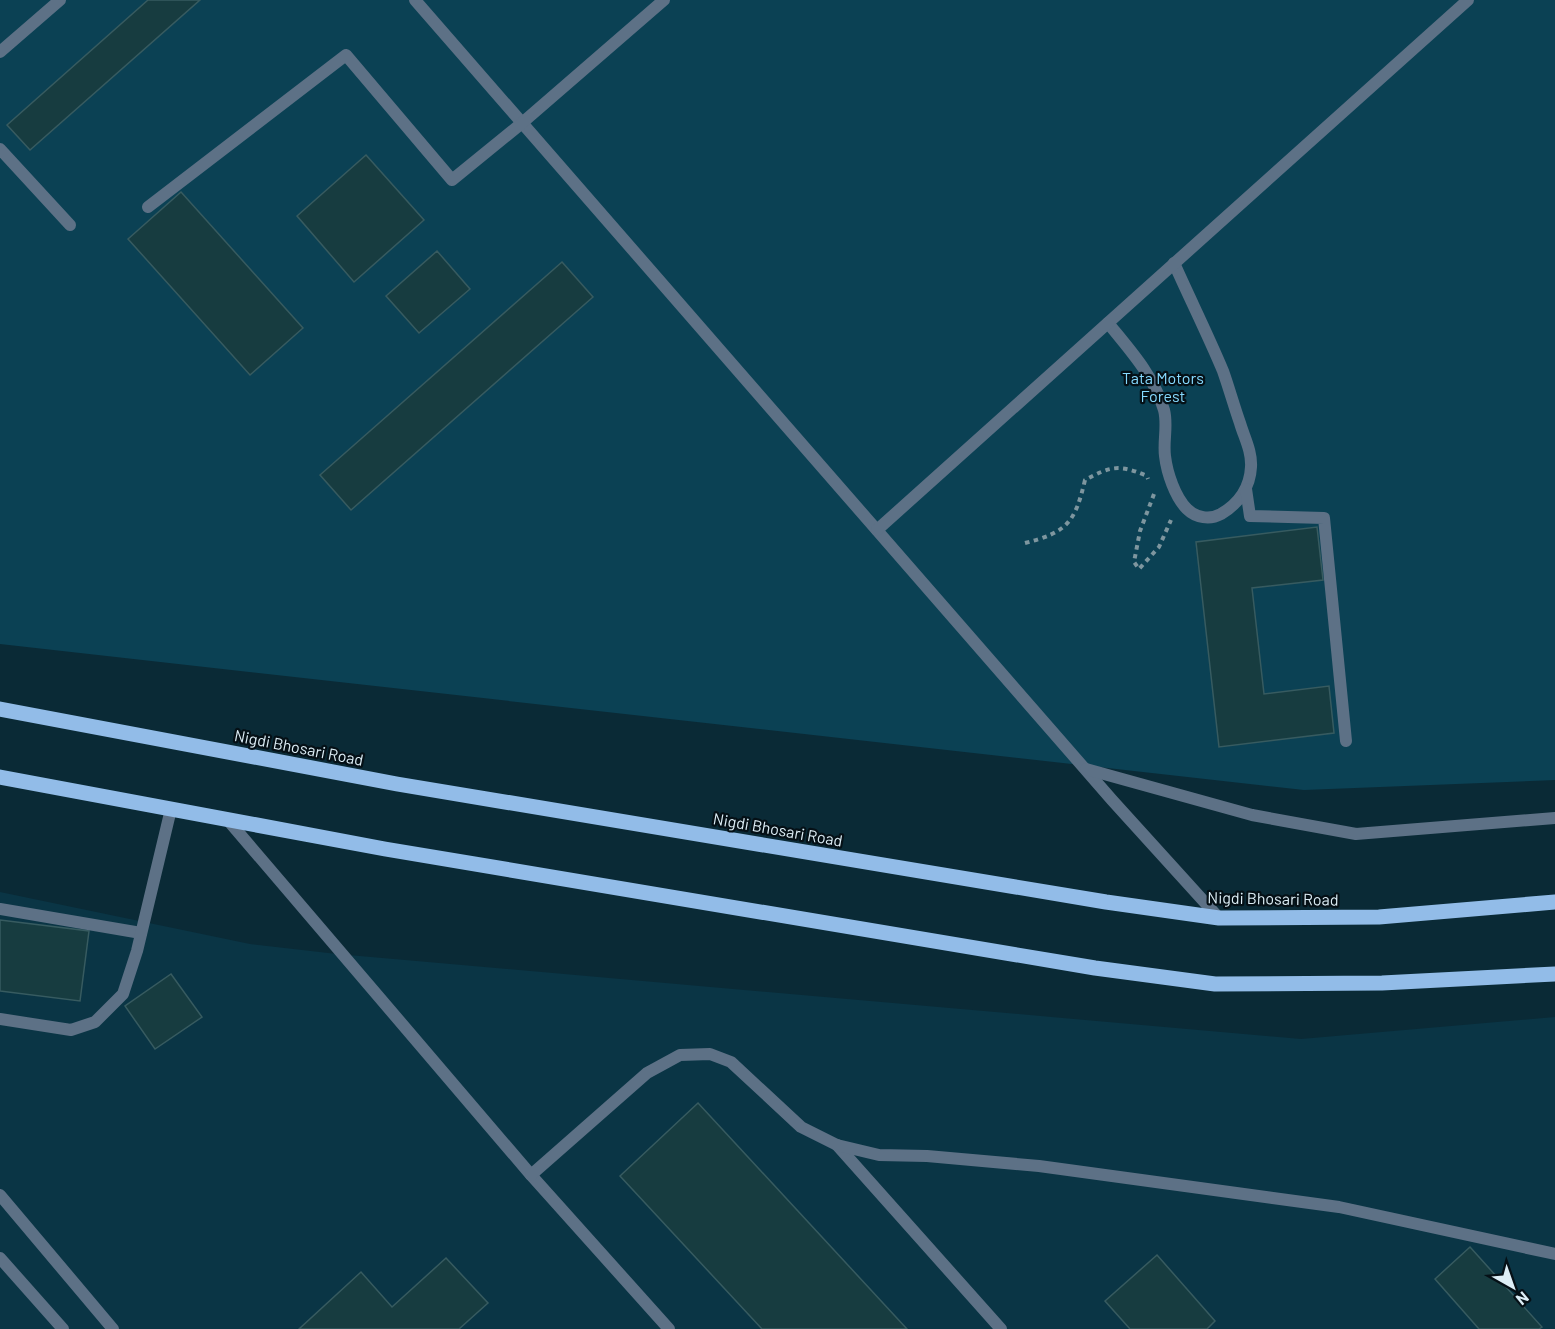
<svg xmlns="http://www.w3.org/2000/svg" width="1555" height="1329" font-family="Barlow,sans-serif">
<rect width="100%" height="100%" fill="#0a2a36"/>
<path fill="#0a3545" d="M0,892L250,944L337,954L1301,1039L1555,1017V1329H0Z"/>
<path fill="#0b4154" d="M0,0H1555V780L1304,790L0,644Z"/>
<g fill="#173c40" stroke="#375b60" stroke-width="1.5">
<path d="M148,0H200L30,150L7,125Z"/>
<path d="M366,155L424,220L354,282L297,216Z"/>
<path d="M181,192L303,328L250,375L128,239Z"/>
<path d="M437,251L470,289L419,333L386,296Z"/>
<path d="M562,262L593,297L351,510L320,475Z"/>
<path d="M1317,527L1323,580L1252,588L1264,694L1329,686L1334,733L1219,747L1196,542Z"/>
<path d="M0,920L89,931L80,1001L0,991Z"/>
<path d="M171,974L202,1017L155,1049L125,1006Z"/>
<path d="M698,1103L907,1329H762L620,1176Z"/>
<path d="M1470,1247L1542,1327L1539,1329H1479L1435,1279Z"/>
<path d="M1157,1255L1215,1321L1207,1329H1130L1105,1301Z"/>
<path d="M446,1258L488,1303L459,1329H299L361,1272L392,1307Z"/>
</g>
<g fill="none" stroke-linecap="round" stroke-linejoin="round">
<g stroke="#7e969f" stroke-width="4" stroke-dasharray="4.5 4.5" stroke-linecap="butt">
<path d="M1154,494L1140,531L1134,562L1139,569L1159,547L1171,520"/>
<path d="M1025,543C1068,532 1075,522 1085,480C1111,466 1119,464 1147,476L1148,479"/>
</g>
<g stroke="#5d7186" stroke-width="12">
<path d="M415,0L1112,800L1219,918"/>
<path d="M0,52L60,0"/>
<path d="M0,149L70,225"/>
<path d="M148,207L346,55L452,180L522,123L664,0"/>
<path d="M1108,323C1129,349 1154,376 1164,410C1168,425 1163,441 1165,456C1167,473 1175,497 1187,509C1196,518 1210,520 1221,514C1238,504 1250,488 1251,467C1252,451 1244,437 1240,423C1234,406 1229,388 1223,371C1208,335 1190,299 1174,263"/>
<path d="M1246,489L1250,516L1324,518L1346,741"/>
<path d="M877,530L1468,0"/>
<path d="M1086,769L1252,815L1356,834L1555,818"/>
<path d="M227,819L531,1175L669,1329"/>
<path d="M0,909L141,933"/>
<path d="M0,1019L71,1030L95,1022L123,994L137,951L171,809"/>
<path d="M837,1145L1001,1329"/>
<path d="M531,1175L647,1073L680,1055L710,1054L731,1062L801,1127L837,1145L879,1155L927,1156L1039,1166L1339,1207L1555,1254"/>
</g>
<g stroke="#5d7186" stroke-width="12">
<path d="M0,1195L113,1329"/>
<path d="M0,1258L63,1329"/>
</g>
<g stroke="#92bce8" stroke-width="15">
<path d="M0,709L397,784L1106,902L1219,918L1379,917L1555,902"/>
<path d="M0,777L385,849L1095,968L1215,984L1382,983L1555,974"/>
</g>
</g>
<g text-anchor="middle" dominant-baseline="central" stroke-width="4.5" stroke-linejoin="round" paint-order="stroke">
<g font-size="16" fill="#86daff" stroke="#051016">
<text x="1163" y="377">Tata Motors<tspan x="1163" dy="18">Forest</tspan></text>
</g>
<g font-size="16" fill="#ddeef6" stroke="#051016">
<text transform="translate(299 747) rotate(11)">Nigdi Bhosari Road</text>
<text transform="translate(778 829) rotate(10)">Nigdi Bhosari Road</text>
<text transform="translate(1273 898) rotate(1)">Nigdi Bhosari Road</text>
</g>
</g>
<g transform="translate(1513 1287) rotate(140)" stroke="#051016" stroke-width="4.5" paint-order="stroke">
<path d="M0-4.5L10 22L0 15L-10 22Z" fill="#ddeef6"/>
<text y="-9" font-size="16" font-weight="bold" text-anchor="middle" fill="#ddeef6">N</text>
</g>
</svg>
